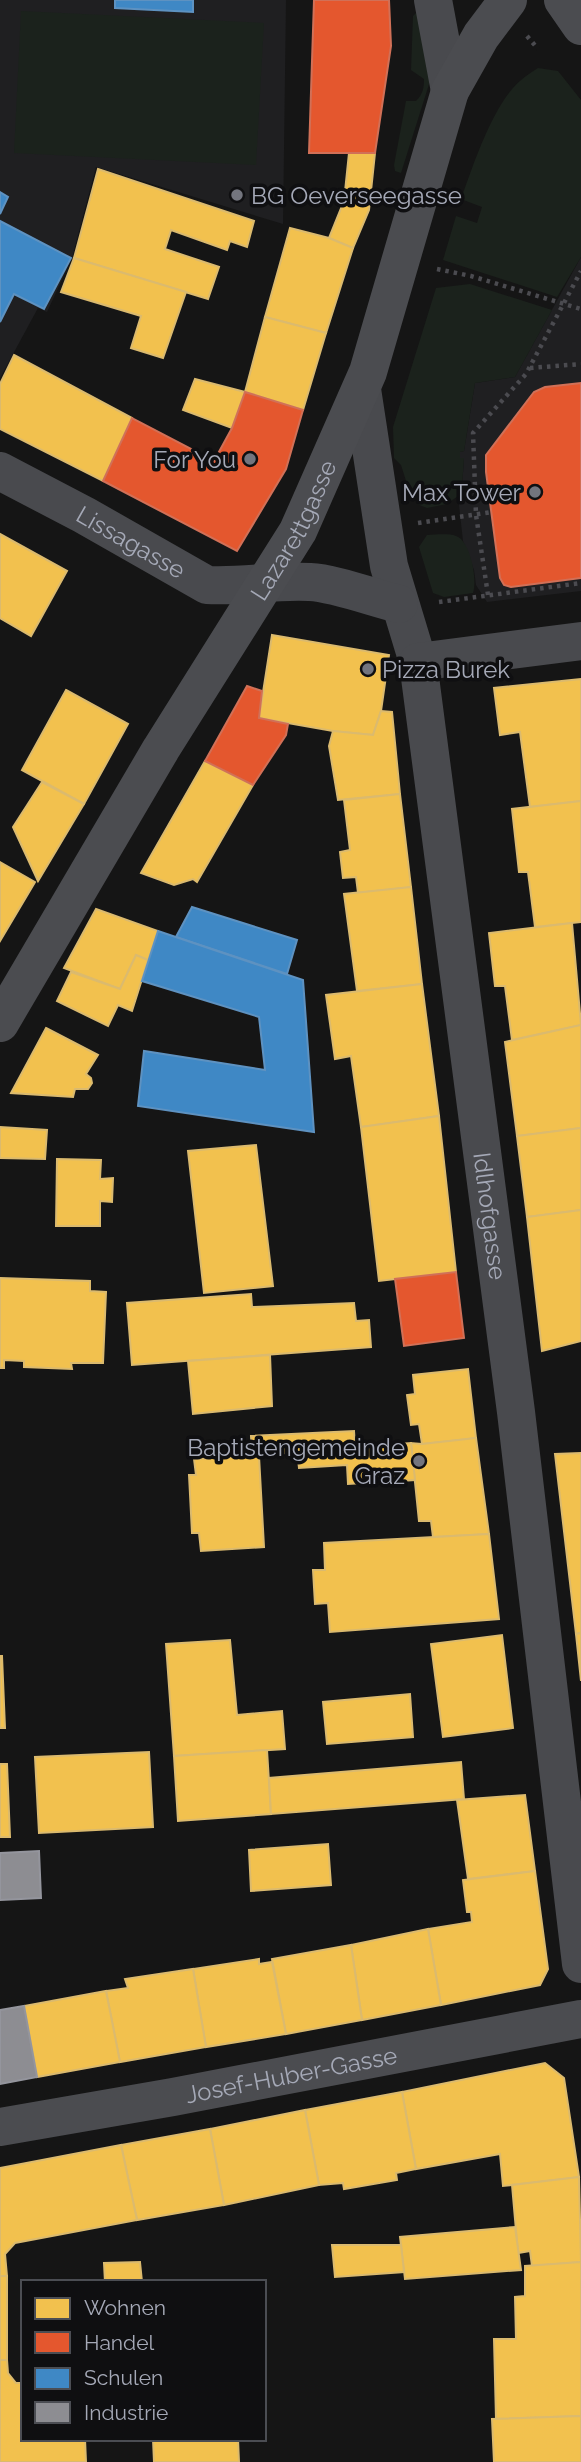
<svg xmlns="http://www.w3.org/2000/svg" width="581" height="2462" font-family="Raleway,sans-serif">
<rect width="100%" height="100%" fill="#151515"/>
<g fill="#1f1f21">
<path d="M0,0H286L283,224L96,167L72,258L47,312L38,308L0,378Z"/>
<path d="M581,257V591L487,602L476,585L474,570L463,541L458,496L462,486L464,459L460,458V452L464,451L475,383L515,377Z"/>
</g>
<g fill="#1b221c">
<path d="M21,11L264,23L256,165L14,153Z"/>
<path d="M418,11L430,81L401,173L395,171L394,165L406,101H416C423,94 424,88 424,79L411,70L413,16Z"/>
<path d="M538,68L558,71L581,100V257L557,297L443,260L456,216L477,223L482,207L461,199C473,166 493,104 520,81C525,76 532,72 538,68Z"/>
<path d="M470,284L552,310L515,377L475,383L464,451L460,452V458H464L462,486L458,496L447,504L427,508L417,504L407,484L401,465L394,458L393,427L436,288Z"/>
<path d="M427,535C435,535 448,533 456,536C470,540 478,580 473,593L444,597L433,593L419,547Z"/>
</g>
<g fill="#f2c14e" stroke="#dbba6e" stroke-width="2">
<path d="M349,153H375L369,210L353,248L329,238L344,201Z"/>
<path d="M98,169L254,221L247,247L230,241L227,250L171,230L165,249L219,267L208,299L74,258Z"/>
<path d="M290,228L329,238L353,248L326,333L265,317Z"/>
<path d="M74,258L186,292L163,358L131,348L141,316L61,292Z"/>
<path d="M265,317L326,333L303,410L245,392Z"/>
<path d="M14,355L132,418L103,481L0,429V384Z"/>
<path d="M195,379L245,392L232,428L183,410Z"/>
<path d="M0,534L67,571L31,636L0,618Z"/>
<path d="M272,635L389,655L381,711L373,735L333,731L259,718Z"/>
<path d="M581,679V801L530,807L520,732L500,735L494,688Z"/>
<path d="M66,690L128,724L84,804L22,770Z"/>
<path d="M381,711L392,712L400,794L338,800L329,746L333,731L373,735Z"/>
<path d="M205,761L253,785L197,882L193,879L174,885L141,873Z"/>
<path d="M42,782L84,804L38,881L13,827Z"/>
<path d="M400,794L411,887L358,893L356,877L343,878L340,852L350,850L344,800Z"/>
<path d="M581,801V922L535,927L528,872H519L512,809Z"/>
<path d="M0,862L35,882L0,941Z"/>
<path d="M411,887L422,984L357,991L344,894Z"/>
<path d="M96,909L158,931L148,960L136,955L120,989L64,968Z"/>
<path d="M572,923L581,1025L512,1040L505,986H495L489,933Z"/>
<path d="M136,955L148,960L132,1011L118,1005L108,1026L57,1001L71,972L120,989Z"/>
<path d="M422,984L439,1116L361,1127L351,1056L335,1059L326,995Z"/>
<path d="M581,1025V1128L517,1136L505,1042Z"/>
<path d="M46,1028L98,1055L86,1074L91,1078L92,1083L88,1089H75L73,1097L11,1093Z"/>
<path d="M439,1116L456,1272L379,1281L361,1127Z"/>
<path d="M0,1127L47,1130L45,1159L0,1158Z"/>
<path d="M581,1128V1210L527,1217L517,1136Z"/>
<path d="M256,1145L273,1286L204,1293L188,1151Z"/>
<path d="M57,1159L101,1160L100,1179L113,1178L112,1202L100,1201V1226H56Z"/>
<path d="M581,1210V1341L542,1351L527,1217Z"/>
<path d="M0,1278L90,1281V1291L106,1292L103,1363H71L72,1369L24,1367V1361L4,1360V1368H0Z"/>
<path d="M251,1294L252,1307L354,1303L356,1321L369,1320L371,1347L132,1365L127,1303Z"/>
<path d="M270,1355L272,1406L193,1414L188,1361Z"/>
<path d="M468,1369L476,1438L422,1444L419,1424L411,1425L407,1395L415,1394L413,1375Z"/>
<path d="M354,1431L355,1447L252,1456L251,1436Z"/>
<path d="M476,1438L489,1534L433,1537L431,1521H419L411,1443L422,1444Z"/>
<path d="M411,1443L415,1480L348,1484L347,1465L299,1468L297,1451Z"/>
<path d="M581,1453V1633L576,1634L555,1454Z"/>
<path d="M259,1456L264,1547L201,1551L199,1533H192L189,1475H196L194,1459Z"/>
<path d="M489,1534L499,1619L330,1632L328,1603L315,1604L313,1570H325L324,1543Z"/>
<path d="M581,1633V1681L576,1634Z"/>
<path d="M502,1635L513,1728L443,1737L431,1644Z"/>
<path d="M230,1640L237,1715L282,1711L285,1749L174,1756L166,1644Z"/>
<path d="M0,1656H2L5,1728H0Z"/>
<path d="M410,1694L413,1737L327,1744L323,1702Z"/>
<path d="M267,1750L271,1814L178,1821L174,1756Z"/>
<path d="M149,1752L153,1827L39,1833L35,1757Z"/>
<path d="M461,1762L464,1799L271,1814L269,1778Z"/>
<path d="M0,1764H7L10,1837H0Z"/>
<path d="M525,1795L535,1871L468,1879L457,1800Z"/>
<path d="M328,1844L331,1885L251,1891L249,1850Z"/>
<path d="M535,1871L548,1969L540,1985L441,2005L428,1929L472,1922L471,1912H467L463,1880Z"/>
<path d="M428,1929L441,2005L362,2020L351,1945Z"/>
<path d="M351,1945L362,2020L286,2034L272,1959Z"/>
<path d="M259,1959V1964L272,1962L286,2034L206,2047L193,1969Z"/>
<path d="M193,1969L206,2047L120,2062L106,1991L128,1988L125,1979Z"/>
<path d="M106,1991L120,2062L37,2077L24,2006Z"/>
<path d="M545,2063L564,2078L579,2177L503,2186L500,2154L416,2169L402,2092Z"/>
<path d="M402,2092L416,2169L396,2173L397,2180L344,2189L343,2183L319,2185L305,2110Z"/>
<path d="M305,2110L319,2185L224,2205L210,2129Z"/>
<path d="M210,2129L224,2205L137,2220L121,2145Z"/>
<path d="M121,2145L137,2220L15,2243L5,2254L7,2276H0V2168Z"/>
<path d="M579,2177L581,2262L532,2266L530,2251L518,2253L512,2185Z"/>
<path d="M515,2227L521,2270L405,2279L400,2237Z"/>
<path d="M332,2245H401L404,2272L335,2277Z"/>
<path d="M140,2262L142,2282H105L104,2263Z"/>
<path d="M581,2262V2416L496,2419L494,2339H516L515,2297L525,2296V2266Z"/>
<rect x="0" y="2276" width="7" height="84"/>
<path d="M0,2360H7L8,2373L16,2383H23V2439H85L86,2462H0Z"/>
<path d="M581,2416V2462H494L492,2419Z"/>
<path d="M153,2439H238L239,2462H154Z"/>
</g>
<g fill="#e4572e" stroke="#d17057" stroke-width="2">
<path d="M314,0H389L391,46L375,153H309Z"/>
<path d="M581,383V578L511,587L504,585L500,578L486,472V455L534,392L545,387Z"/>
<path d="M245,392L303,410L286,469L237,551L103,481L132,418L214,461L232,428Z"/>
<path d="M247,686L262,691L259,718L288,724L286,735L253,785L205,761Z"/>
<path d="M456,1272L464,1338L404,1346L395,1279Z"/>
</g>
<g fill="#3f88c5" stroke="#5e92c1" stroke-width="2">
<path d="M115,0H193V12L115,8Z"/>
<path d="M0,192L8,197L0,214Z"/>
<path d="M0,221L71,258L44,309L14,294L0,322Z"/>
<path d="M192,907L297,940L287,974L176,937Z"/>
<path d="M158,931L303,980L314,1132L138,1106L144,1051L265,1070L259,1017L142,981Z"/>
</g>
<g fill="#8d8d92" stroke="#94959d" stroke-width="2">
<path d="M39,1851L41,1898L0,1900V1853Z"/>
<path d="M24,2006L37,2077L0,2084V2010Z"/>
</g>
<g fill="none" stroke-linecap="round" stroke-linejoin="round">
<g stroke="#4b4b50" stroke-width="4.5" stroke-dasharray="3.5 5" stroke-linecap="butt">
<path d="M527,36L538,49"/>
<path d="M437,269L471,276L581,309"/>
<path d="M530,368L581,364"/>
<path d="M418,523L492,512"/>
<path d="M488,595L476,515L473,433L526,374L581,271"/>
<path d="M439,602L581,583"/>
</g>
<g stroke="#494a4e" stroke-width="38">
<path d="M433,0L450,91"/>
<path id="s1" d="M362,389L389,566L418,662L516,1412L581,1964"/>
<path id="s2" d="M0,471L84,515L207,585C241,587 275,580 310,582C334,583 374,598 399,604"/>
<path d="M418,662L581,641"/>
</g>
<g stroke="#4b4c50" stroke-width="38">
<path d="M563,0L581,26"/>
<path id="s3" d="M0,1023L161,749L298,531L368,372L450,91L481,36L508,0"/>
<path id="s4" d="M0,2127L173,2097L581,2019"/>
</g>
</g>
<g fill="#73757e" stroke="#0f0f11" stroke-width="2.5">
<circle cx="237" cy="195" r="7"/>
<circle cx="250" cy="459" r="7"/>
<circle cx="535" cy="492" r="7"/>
<circle cx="368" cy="669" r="7"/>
<circle cx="419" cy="1461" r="7"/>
</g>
<g text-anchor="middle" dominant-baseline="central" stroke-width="7" stroke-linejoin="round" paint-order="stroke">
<g font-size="24" fill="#a5a9b7" stroke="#0f0f11" text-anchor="end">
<text x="251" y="195" text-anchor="start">BG Oeverseegasse</text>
<text x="236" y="459">For You</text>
<text x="521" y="492">Max Tower</text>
<text x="382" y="669" text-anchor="start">Pizza Burek</text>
<text x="405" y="1447">Baptistengemeinde<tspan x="405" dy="28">Graz</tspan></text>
</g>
<g font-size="24" fill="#a5a9b7" stroke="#0f0f11">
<text stroke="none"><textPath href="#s3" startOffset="574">Lazarettgasse</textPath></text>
<text stroke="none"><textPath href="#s2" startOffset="149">Lissagasse</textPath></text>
<text stroke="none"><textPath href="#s1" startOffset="838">Idlhofgasse</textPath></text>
<text stroke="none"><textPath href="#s4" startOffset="296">Josef-Huber-Gasse</textPath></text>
</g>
</g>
<rect x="21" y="2280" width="245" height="161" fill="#0f0f11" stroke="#4b4d53" stroke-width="2"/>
<rect x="35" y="2298" width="35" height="21" fill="#f2c14e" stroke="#4b4d53" stroke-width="2"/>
<text x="84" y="2315" font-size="21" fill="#a5a9b7">Wohnen</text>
<rect x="35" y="2332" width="35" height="21" fill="#e4572e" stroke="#4b4d53" stroke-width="2"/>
<text x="84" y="2350" font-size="21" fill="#a5a9b7">Handel</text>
<rect x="35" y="2368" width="35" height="21" fill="#3f88c5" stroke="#4b4d53" stroke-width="2"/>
<text x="84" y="2385" font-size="21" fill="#a5a9b7">Schulen</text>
<rect x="35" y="2402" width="35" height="21" fill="#8d8d92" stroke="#4b4d53" stroke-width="2"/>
<text x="84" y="2420" font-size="21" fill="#a5a9b7">Industrie</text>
</svg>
